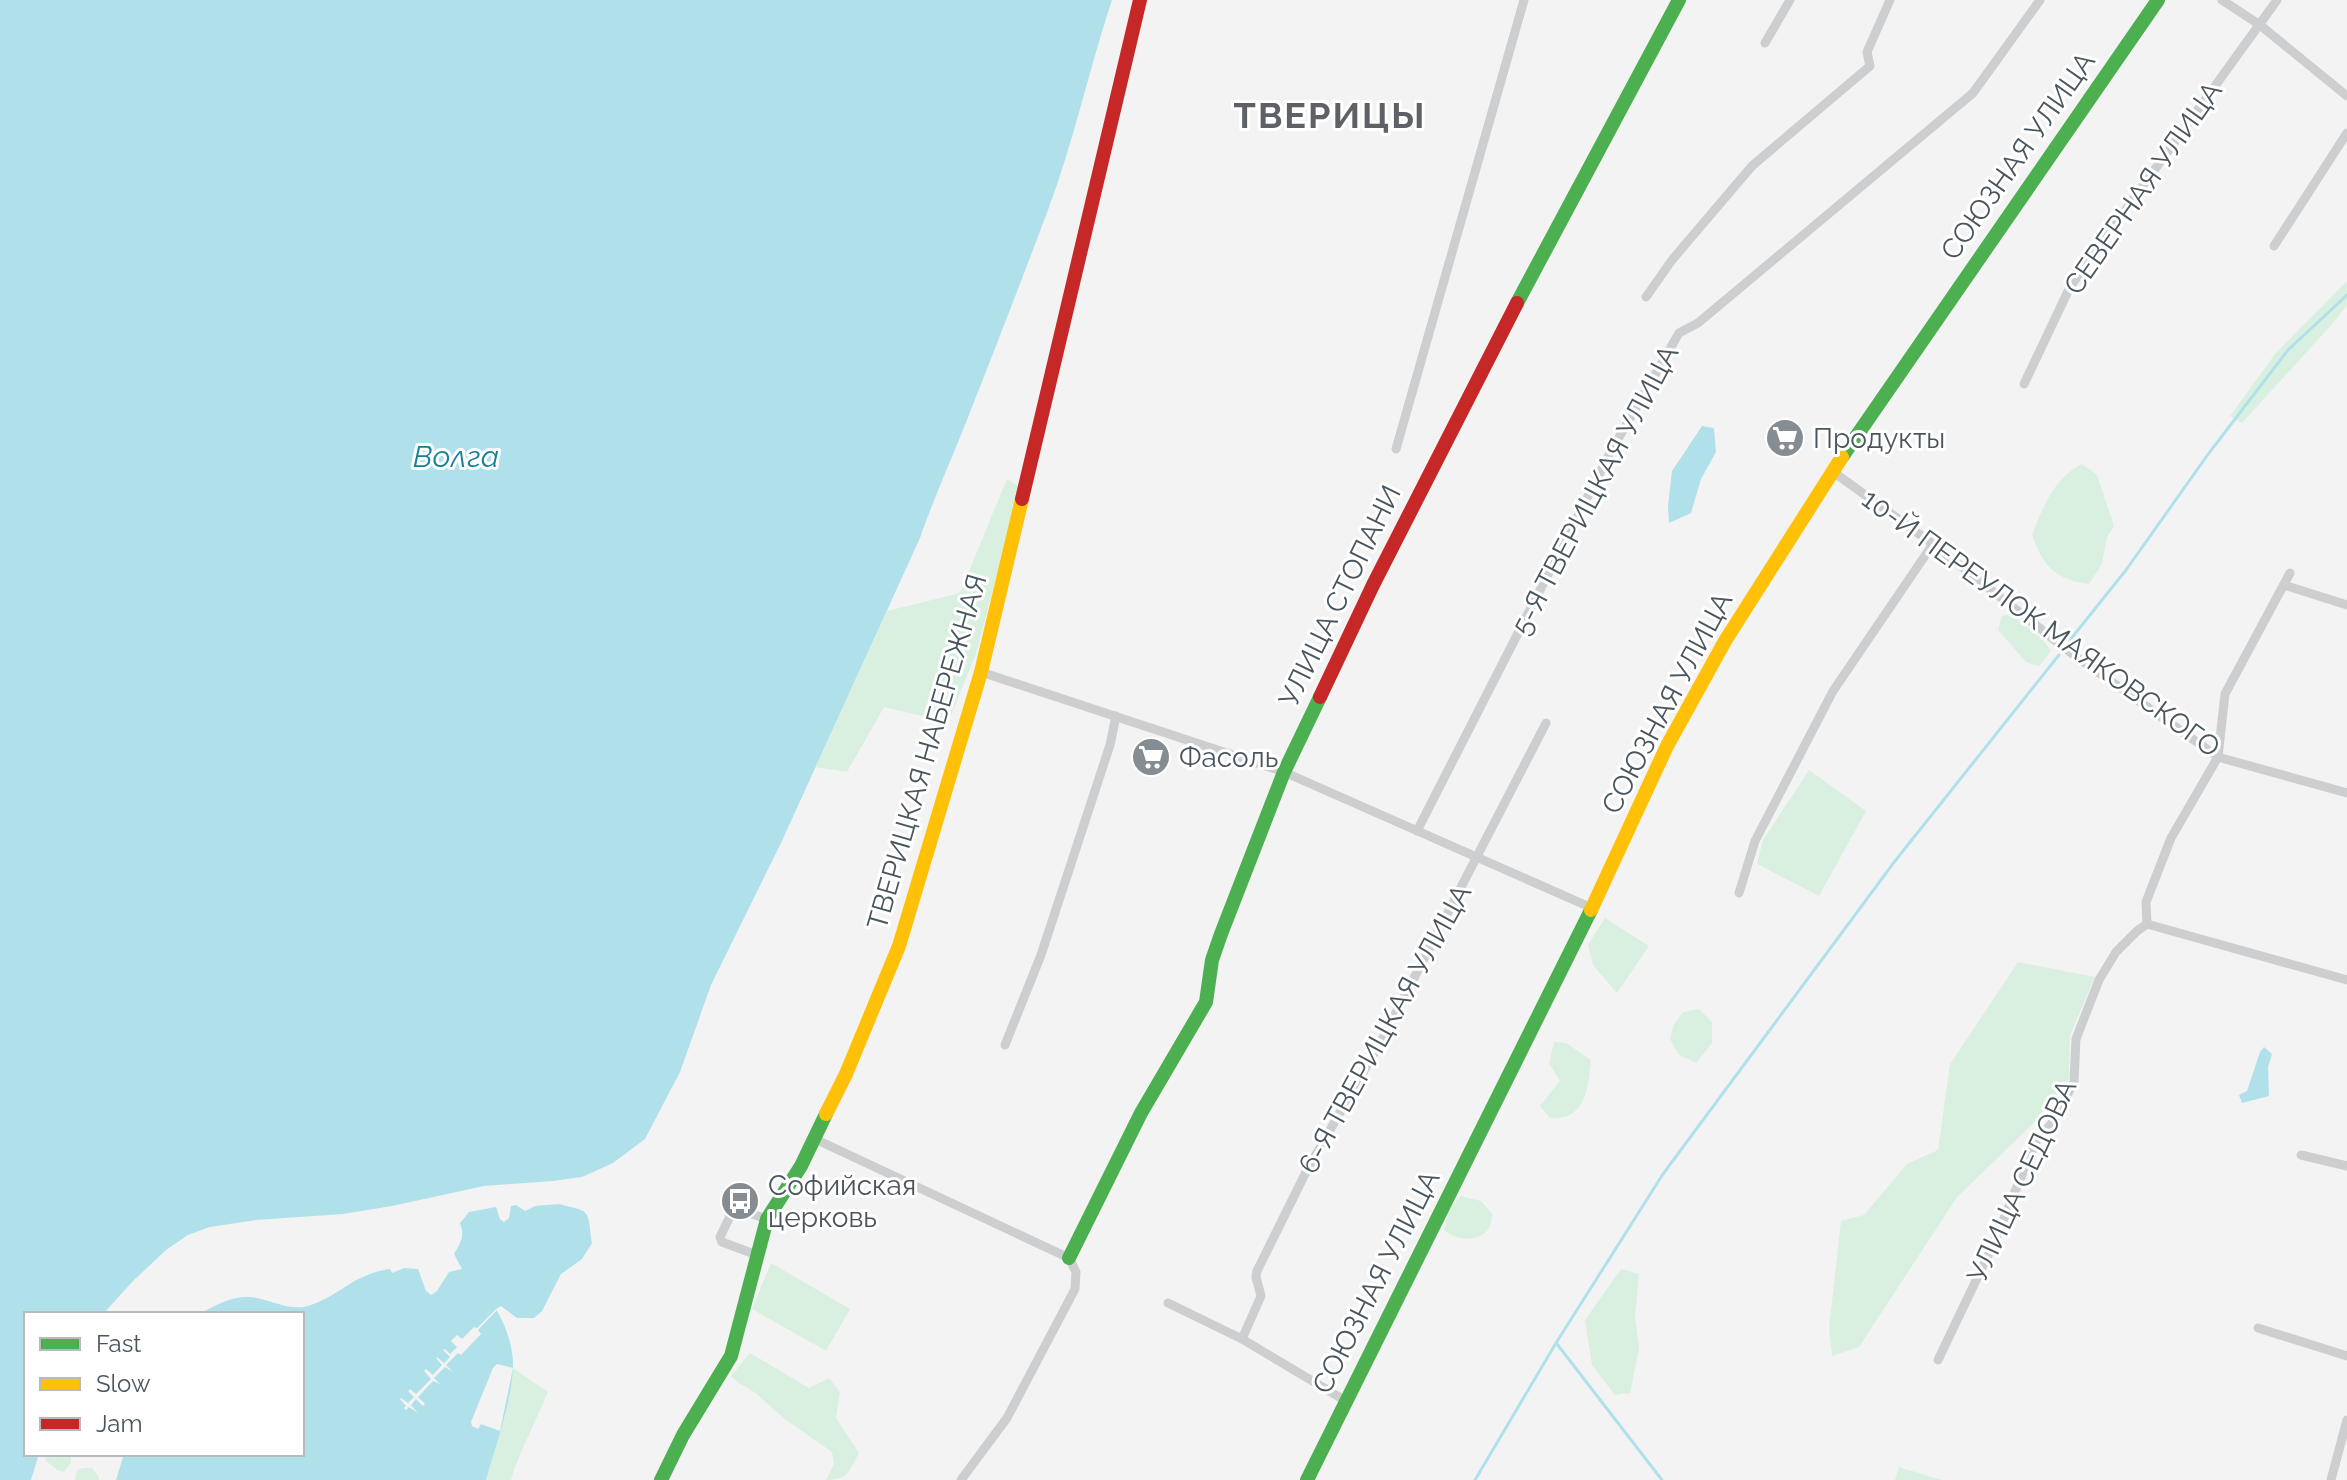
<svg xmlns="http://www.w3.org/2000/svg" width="2347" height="1480" font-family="Raleway,sans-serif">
<rect width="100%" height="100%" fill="#f3f3f3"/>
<g fill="#d9f0e1">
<path d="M2347,281V305L2334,322L2242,423L2230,416L2275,354Z"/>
<path d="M2082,464L2097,475L2114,526L2107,537L2102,564L2089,584C2055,580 2042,565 2032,534C2044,506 2054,478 2082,464Z"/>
<path d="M1007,479L1020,487L976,654L948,722L884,707L847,772L816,767L887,611L960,593Z"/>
<path d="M2011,614L2044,641L2051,651L2039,666L2026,662L1998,630L2002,616Z"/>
<path d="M1809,770L1866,811L1819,896L1757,864L1763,840Z"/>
<path d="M1605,918L1649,946L1617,993L1593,965L1588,945Z"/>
<path d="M2018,962L2095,977L2070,1035L2069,1079L2039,1118L1957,1197L1859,1347L1832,1356L1829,1328L1841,1221L1864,1215L1907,1164L1938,1150L1950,1064Z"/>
<path d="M1699,1009L1712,1022V1043L1696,1063L1678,1054L1670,1039L1674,1024L1683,1012Z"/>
<path d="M1554,1042L1566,1043L1591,1060C1588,1088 1586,1121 1550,1118L1540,1106L1560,1081L1549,1063Z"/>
<path d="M1461,1196L1481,1201L1493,1215C1491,1220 1491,1225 1488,1229C1480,1243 1454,1240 1444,1230L1449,1209Z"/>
<path d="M771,1263L850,1309L826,1351L752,1309Z"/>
<path d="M1621,1269L1639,1274L1635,1316L1639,1349L1630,1393L1615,1395L1592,1365L1585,1320Z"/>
<path d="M750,1353L809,1388L829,1378L840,1392L836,1418L859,1453C849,1471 849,1480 826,1480L834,1464L832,1452L786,1420L754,1392L739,1383L731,1376Z"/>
<path d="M513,1368L548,1392C536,1422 520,1449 511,1480H486L500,1431Z"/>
<path d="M47,1454H71V1463L64,1472L57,1470L45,1460Z"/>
<path d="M1899,1467L1942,1480H1895Z"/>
<path d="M84,1468H92L99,1477V1480H75L77,1470Z"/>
</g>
<g fill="#b0e1eb">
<path d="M0,0H1112C1089,69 1074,141 1048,210C1021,282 993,354 965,425C950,463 933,500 920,538L781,843L711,985L680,1072L645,1139L613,1163L582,1177L553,1181L484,1186L392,1206L343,1214L256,1220L210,1227L188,1235L166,1250L133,1281L103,1314H26V1454H39L31,1480H0Z"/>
<path d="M1702,426L1714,428L1716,452L1701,479L1691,513L1669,523L1668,506L1672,471Z"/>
<path d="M2264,1047L2272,1054L2268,1067L2269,1096L2242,1103L2239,1095L2247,1091L2260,1052Z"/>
<path d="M559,1204C592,1213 587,1207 592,1243L582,1259L561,1274L542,1311L534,1318H517L501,1306L496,1309C506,1326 514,1348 513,1369C511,1404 495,1447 486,1480H116L124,1454H302V1314H199L203,1312C218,1304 232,1296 250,1297C270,1298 290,1313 311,1305C342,1294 354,1274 390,1269L392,1273L404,1268L418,1269L426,1291L431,1295L437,1291L449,1272L462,1269L454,1254C461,1242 465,1236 460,1223L469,1212L496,1207L500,1219L504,1222L509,1218L511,1206L516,1205L525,1211L535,1206Z"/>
</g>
<g fill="#f3f3f3">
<path d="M496,1309L497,1310L478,1330L481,1334L461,1355L458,1353L446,1365L453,1372L445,1367L434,1378L440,1384L433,1381L418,1397L425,1404L423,1406L416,1399L411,1405L418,1413L409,1407L406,1410L404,1408L406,1406L400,1399L401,1398L408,1403L414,1397L408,1391L410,1389L416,1394L431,1379L424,1371L426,1369L433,1375L442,1365L436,1358L437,1357L444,1363L450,1357L443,1350L445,1349L450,1354L457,1347L451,1341L457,1335L462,1339L474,1327L477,1328Z"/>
<path d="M497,1364L513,1368L500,1431L481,1424L478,1429L472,1426L471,1422L493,1368Z"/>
</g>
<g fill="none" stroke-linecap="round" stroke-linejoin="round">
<g stroke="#b0e1eb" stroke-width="3">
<path d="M2070,640L2126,570L2209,453L2288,350L2347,295"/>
<path d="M1557,1344L1662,1480"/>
<path d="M1475,1480L1556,1343L1663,1174L1895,861L2059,655"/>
</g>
<g stroke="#ccced0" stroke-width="9">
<path d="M2222,0L2260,25L2347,96"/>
<path d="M1765,43L1790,0"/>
<path d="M2274,246L2347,133"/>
<path d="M1646,297L1672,260L1752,166L1870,66L1867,52L1890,0"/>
<path d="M2024,384L2070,287L2277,0"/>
<path d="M1396,449L1524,0"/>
<path d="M1832,471L1933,544L2075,656L2218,757L2347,793"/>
<path d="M2284,585L2347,605"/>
<path d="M981,672L1284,772L1592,908"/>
<path d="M1417,831L1610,453L1679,333L1698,323L1973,93L2040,0"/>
<path d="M1739,893L1755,841L1833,691L1933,544"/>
<path d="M2147,924L2146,902L2171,838L2218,757L2225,694L2290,573"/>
<path d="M2147,924L2347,980"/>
<path d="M1005,1045L1041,955L1110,745L1116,716"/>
<path d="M815,1139L1069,1258L1076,1272L1075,1289L1007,1418L961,1480"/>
<path d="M2301,1155L2347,1166"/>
<path d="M757,1255L722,1242L720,1237L734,1208L767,1219"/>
<path d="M1168,1303L1242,1339L1346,1401"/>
<path d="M2258,1328L2347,1356"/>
<path d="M1242,1339L1261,1296L1256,1277L1257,1271L1306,1172L1385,1034L1546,723"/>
<path d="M1938,1360L1993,1245L2036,1141L2053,1122L2074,1082L2076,1039L2099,980L2116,952L2137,931L2147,924"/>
<path d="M2331,1480L2347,1420"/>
</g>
<g stroke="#4caf50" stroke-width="14">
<path d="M1517,303L1679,0"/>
<path d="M1842,457L2158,0"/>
<path d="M1069,1258L1141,1113L1206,1002L1212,960L1221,934L1284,772L1320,697"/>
<path d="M661,1480L683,1435L731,1356L767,1219L801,1166L826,1114"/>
<path d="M1307,1480L1591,910"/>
</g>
<g stroke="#ffc107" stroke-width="14">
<path d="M1591,910L1667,746L1725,641L1842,457"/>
<path d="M826,1114L846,1074L899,946L981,672L1022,499"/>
</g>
<g stroke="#c62828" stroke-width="14">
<path d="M1022,499L1140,0"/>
<path d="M1320,697L1373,585L1517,303"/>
</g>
</g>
<defs>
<g id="supermarket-disc" transform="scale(2)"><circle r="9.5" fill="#858d92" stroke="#fff"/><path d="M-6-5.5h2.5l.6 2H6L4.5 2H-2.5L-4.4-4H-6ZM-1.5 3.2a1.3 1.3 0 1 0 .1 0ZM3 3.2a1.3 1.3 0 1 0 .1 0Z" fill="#fff"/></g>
<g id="bus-disc" transform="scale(2)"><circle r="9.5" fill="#858d92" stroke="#fff"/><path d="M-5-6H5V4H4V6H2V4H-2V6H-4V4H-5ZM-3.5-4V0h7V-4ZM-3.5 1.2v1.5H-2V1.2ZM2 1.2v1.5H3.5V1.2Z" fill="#fff"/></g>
</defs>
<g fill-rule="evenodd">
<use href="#supermarket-disc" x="1785" y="438"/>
<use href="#supermarket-disc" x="1151" y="757"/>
<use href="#bus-disc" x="740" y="1201"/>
</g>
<g text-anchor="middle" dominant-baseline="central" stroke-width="6" stroke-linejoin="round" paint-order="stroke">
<g font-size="28" fill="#4a565e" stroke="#fff">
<text transform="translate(2018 156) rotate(-55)">СОЮЗНАЯ УЛИЦА</text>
<text transform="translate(2143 188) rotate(-55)">СЕВЕРНАЯ УЛИЦА</text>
<text transform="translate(1595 490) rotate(-62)">5-Я ТВЕРИЦКАЯ УЛИЦА</text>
<text transform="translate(1340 596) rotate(-64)">УЛИЦА СТОПАНИ</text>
<text transform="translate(2041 623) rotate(36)">10-Й ПЕРЕУЛОК МАЯКОВСКОГО</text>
<text transform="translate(1667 703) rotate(-62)">СОЮЗНАЯ УЛИЦА</text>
<text transform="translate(927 752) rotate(-74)">ТВЕРИЦКАЯ НАБЕРЕЖНАЯ</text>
<text transform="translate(1385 1029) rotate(-61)">6-Я ТВЕРИЦКАЯ УЛИЦА</text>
<text transform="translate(2022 1181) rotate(-65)">УЛИЦА СЕДОВА</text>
<text transform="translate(1376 1282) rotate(-63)">СОЮЗНАЯ УЛИЦА</text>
</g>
<g font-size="28" fill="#4a565e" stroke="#fff" text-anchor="start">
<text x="1813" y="438">Продукты</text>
<text x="1179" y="757">Фасоль</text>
<text x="768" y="1185">Софийская<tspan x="768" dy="32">церковь</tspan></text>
</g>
<g font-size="30" font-style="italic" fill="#168196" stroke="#fff">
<text x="456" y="456">Волга</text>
</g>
<g font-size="36" font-weight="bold" letter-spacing="2" fill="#5e6266" stroke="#fff">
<text x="1330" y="115">ТВЕРИЦЫ</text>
</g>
</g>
<rect x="24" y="1312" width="280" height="144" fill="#ffffff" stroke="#b7bbbf" stroke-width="2"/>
<rect x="40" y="1338" width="40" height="12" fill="#4caf50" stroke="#b7bbbf" stroke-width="2"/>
<text x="96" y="1352" font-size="24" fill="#4a565e">Fast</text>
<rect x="40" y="1378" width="40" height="12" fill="#ffc107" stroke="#b7bbbf" stroke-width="2"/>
<text x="96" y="1392" font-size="24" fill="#4a565e">Slow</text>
<rect x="40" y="1418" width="40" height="12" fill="#c62828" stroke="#b7bbbf" stroke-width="2"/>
<text x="96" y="1432" font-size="24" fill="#4a565e">Jam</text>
</svg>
